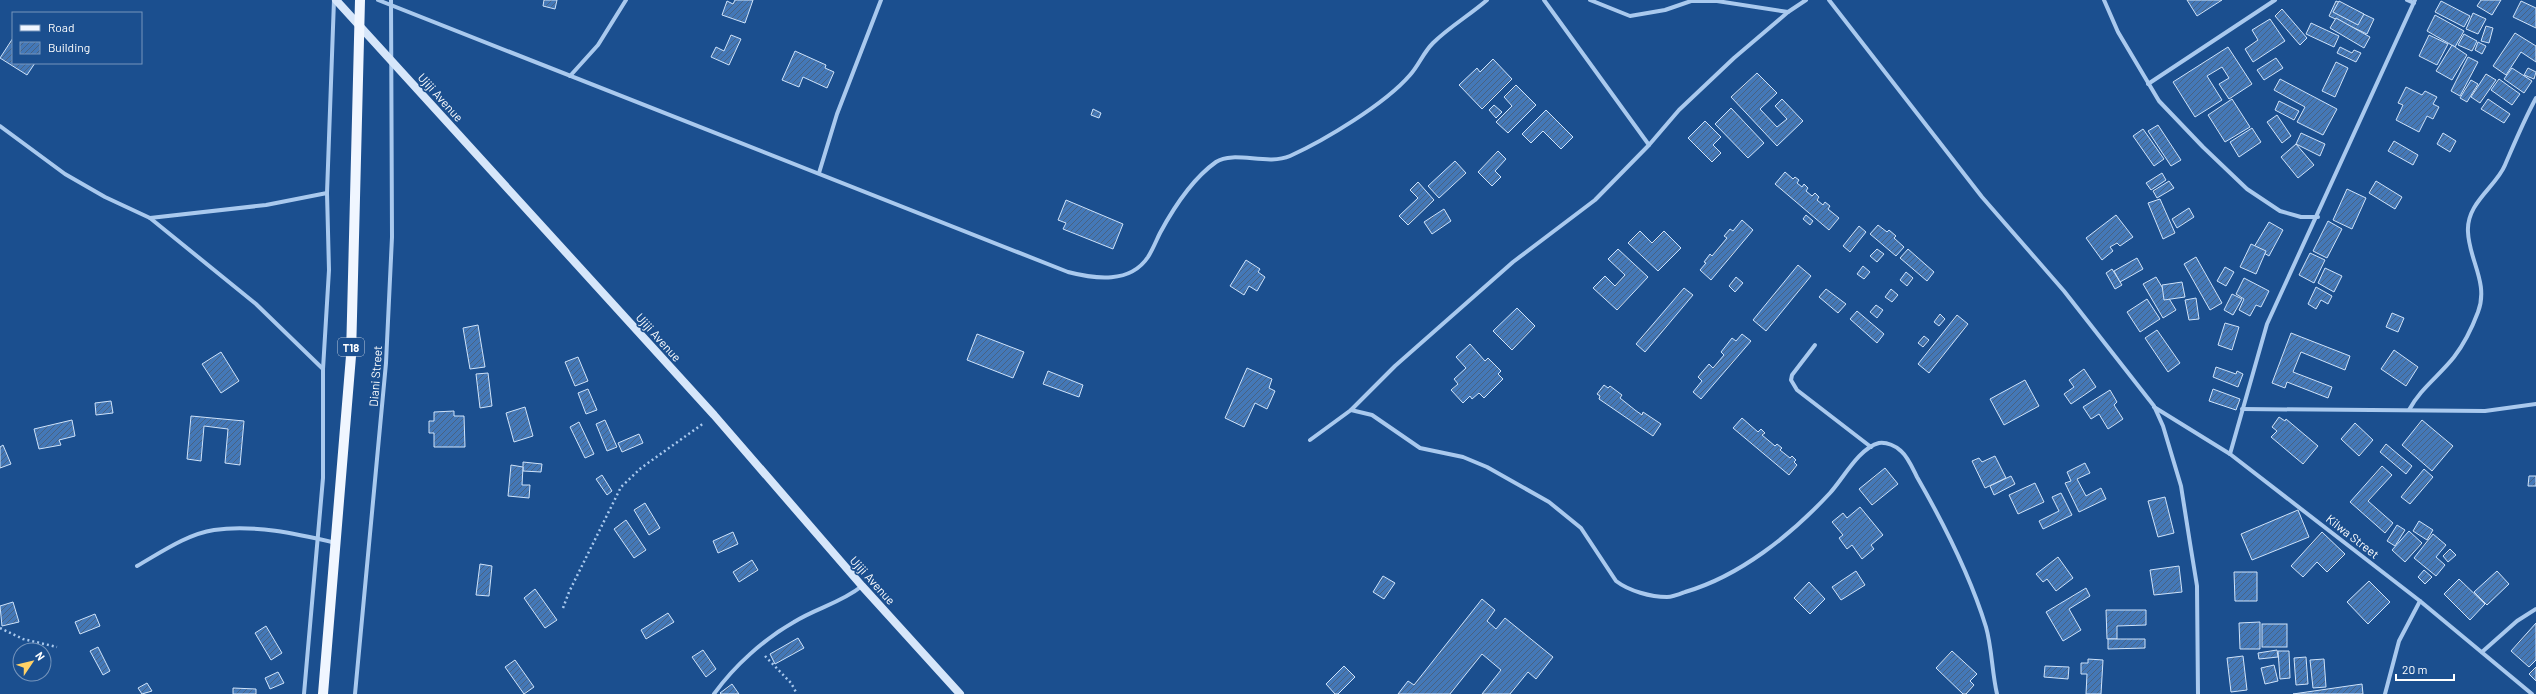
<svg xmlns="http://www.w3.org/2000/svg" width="2536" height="694" font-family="Barlow,sans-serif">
<defs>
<pattern id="building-hatch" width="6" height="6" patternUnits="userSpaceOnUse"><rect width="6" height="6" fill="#4478b7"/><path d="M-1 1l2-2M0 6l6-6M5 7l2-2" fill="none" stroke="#486282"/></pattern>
</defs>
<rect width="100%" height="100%" fill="#1b4f8f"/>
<g fill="url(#building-hatch)" stroke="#cfe3fa">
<path d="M544,0H557L555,9L543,6Z"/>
<path d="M735,0H753L745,23L722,15L727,1L733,4Z"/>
<path d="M2187,0H2222L2197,16Z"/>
<path d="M2481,0H2501L2492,15L2477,6Z"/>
<path d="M2336,1L2374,19L2367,34L2329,16Z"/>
<path d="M2339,1L2364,14L2358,25L2333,12Z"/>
<path d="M2441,1L2470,16L2464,27L2435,12Z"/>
<path d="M2521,1L2536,8V28L2513,17Z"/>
<path d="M2282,9L2307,38L2300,45L2275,16Z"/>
<path d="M2473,13L2486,19L2478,34L2466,29Z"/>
<path d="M2435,15L2464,31L2455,47L2427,31Z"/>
<path d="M2336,18L2370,37L2364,48L2330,28Z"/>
<path d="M2270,19L2285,41L2253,62L2245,49L2258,40L2252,30Z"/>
<path d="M2311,23L2339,36L2334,47L2306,34Z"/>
<path d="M2486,26L2493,28L2489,43L2481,41Z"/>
<path d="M2515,33L2536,46V62L2521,52L2506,75L2493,66Z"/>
<path d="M2464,34L2477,41L2472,51L2458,45Z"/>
<path d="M731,35L741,39L729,65L711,57L716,47L724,51Z"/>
<path d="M2429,35L2448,44L2437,65L2419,56Z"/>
<path d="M13,38V63H35L27,75L0,58Z"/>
<path d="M2478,42L2486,46L2482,54L2475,50Z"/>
<path d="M2452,45L2467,55L2452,80L2436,71Z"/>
<path d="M2228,47L2252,84L2229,99L2219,84L2229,78L2222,67L2207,76L2222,100L2195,117L2173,82Z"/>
<path d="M2340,47L2352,53L2354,50L2361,53L2356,62L2337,53Z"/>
<path d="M795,51L826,65L825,68L834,72L827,88L803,77L799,87L782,80Z"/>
<path d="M2468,57L2478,62L2460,96L2451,91Z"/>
<path d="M2276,58L2283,68L2264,80L2257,70Z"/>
<path d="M1493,59L1512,79L1482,109L1459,85L1477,68L1480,72Z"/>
<path d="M2336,62L2348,68L2335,97L2322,91Z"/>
<path d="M2512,68L2532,81L2524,93L2504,79Z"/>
<path d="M2528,68L2536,72L2534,79L2524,75Z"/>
<path d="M1757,73L1777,93L1760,109L1777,127L1787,119L1775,106L1782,99L1803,121L1777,146L1731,97Z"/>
<path d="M2486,74L2496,80L2480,103L2471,97Z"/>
<path d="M2280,79L2337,109L2323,135L2297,122L2305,107L2274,90Z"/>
<path d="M2499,79L2520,94L2512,105L2491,90Z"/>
<path d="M2471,80L2478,84L2467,102L2460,98Z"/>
<path d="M1516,85L1536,105L1508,133L1496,122L1512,106L1504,97Z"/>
<path d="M2406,87L2422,95L2425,91L2437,97L2433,104L2439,107L2433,119L2427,116L2419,132L2396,120L2403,105L2398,103Z"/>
<path d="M2232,99L2250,127L2225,142L2208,115Z"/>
<path d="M2488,99L2510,114L2504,123L2481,109Z"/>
<path d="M2279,101L2299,111L2294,120L2275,110Z"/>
<path d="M1494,105L1502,112L1496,118L1489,110Z"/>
<path d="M1731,108L1764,143L1748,158L1715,124Z"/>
<path d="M1093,109L1101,113L1099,118L1091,115Z"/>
<path d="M1546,110L1573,137L1561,149L1543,131L1531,143L1522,134Z"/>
<path d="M2277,115L2291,136L2282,143L2267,122Z"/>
<path d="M1705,121L1721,137L1713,145L1721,153L1712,162L1688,138Z"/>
<path d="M2158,125L2181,160L2171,166L2148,131Z"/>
<path d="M2252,128L2261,142L2239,157L2230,142Z"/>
<path d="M2143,129L2164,159L2154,166L2133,136Z"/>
<path d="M2301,133L2325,144L2320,156L2296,144Z"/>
<path d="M2443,133L2456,141L2450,152L2437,144Z"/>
<path d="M2394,141L2418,155L2413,165L2388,151Z"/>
<path d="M2296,144L2314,165L2298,178L2281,157Z"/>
<path d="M1498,151L1506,159L1495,171L1501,177L1492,186L1478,172Z"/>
<path d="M1455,161L1466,173L1439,198L1428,186Z"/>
<path d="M1785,172L1793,179L1795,177L1799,180L1797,183L1802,187L1804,184L1808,188L1806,191L1812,196L1815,193L1819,197L1817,200L1823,205L1825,202L1830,206L1828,209L1839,218L1829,230L1775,184Z"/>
<path d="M2162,173L2166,180L2151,190L2146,183Z"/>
<path d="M2169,181L2174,188L2157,198L2153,191Z"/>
<path d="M2376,181L2402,197L2395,209L2369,193Z"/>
<path d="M1418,182L1434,200L1408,225L1399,216L1418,198L1410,190Z"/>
<path d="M2347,189L2366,198L2352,229L2333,220Z"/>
<path d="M2160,199L2175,233L2163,239L2148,203Z"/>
<path d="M1066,200L1123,224L1113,249L1063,229L1066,223L1058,220Z"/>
<path d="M2189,208L2194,217L2177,228L2172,219Z"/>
<path d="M1444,209L1451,221L1432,234L1424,222Z"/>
<path d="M1806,215L1813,221L1810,225L1803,219Z"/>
<path d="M2116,215L2133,237L2120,246L2117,243L2110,247L2113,251L2102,260L2086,238Z"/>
<path d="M1742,220L1753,230L1711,280L1700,270L1706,263L1704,262L1710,254L1712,256L1727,238L1724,236L1730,229L1733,231Z"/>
<path d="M2328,221L2342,229L2327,258L2313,251Z"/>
<path d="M2269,222L2283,230L2269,256L2254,247Z"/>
<path d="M1878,225L1887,232L1889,230L1896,236L1894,238L1904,247L1896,256L1870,234Z"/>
<path d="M1859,226L1866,232L1850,252L1843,246Z"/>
<path d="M1640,231L1652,243L1664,231L1681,248L1658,271L1628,243Z"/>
<path d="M2251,244L2266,251L2256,274L2240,267Z"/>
<path d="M1618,249L1648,277L1617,310L1593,288L1605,276L1615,286L1625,275L1608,259Z"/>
<path d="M1877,249L1884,254L1877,262L1870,256Z"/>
<path d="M1908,249L1934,272L1927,281L1900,258Z"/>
<path d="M2310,253L2325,260L2314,283L2299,275Z"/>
<path d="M2196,257L2222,303L2210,310L2184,264Z"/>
<path d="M2137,258L2143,269L2120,282L2114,271Z"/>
<path d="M1246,260L1260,269L1258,272L1265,277L1257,291L1249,286L1244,295L1230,286Z"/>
<path d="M1798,265L1811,276L1766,331L1753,320Z"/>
<path d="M1863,266L1870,272L1864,279L1857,274Z"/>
<path d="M2225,267L2234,272L2226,286L2217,281Z"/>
<path d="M2325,268L2342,276L2334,292L2318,283Z"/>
<path d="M2112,269L2122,285L2115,289L2106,273Z"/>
<path d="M1906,272L1913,278L1907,286L1900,280Z"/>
<path d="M1736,277L1743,283L1735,292L1729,286Z"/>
<path d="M2156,277L2176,310L2163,318L2143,284Z"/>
<path d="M2244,278L2269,291L2261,307L2256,305L2250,316L2239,310L2244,299L2236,294Z"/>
<path d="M2182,282L2185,297L2164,300L2162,285Z"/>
<path d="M2316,287L2332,296L2328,304L2321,300L2316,309L2308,304Z"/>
<path d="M1684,288L1693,295L1645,352L1636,344Z"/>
<path d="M1826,289L1846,304L1838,313L1819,297Z"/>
<path d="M1891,289L1898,295L1892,302L1885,297Z"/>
<path d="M2232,294L2242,299L2233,315L2224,310Z"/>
<path d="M2196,298L2199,319L2189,320L2185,300Z"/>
<path d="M2147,299L2160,319L2140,332L2127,312Z"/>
<path d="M1876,305L1883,310L1877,318L1870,312Z"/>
<path d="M1517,308L1535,326L1512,350L1493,331Z"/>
<path d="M1857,311L1884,334L1877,343L1850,319Z"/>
<path d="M2392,313L2404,318L2398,332L2386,327Z"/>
<path d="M1940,314L1945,319L1939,326L1934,322Z"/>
<path d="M1957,315L1968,324L1929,373L1918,364Z"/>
<path d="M2225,323L2239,327L2232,350L2218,345Z"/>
<path d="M478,325L485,367L470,369L463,328Z"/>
<path d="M2157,330L2180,363L2168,372L2145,338Z"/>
<path d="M2291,333L2350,356L2345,370L2301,352L2293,372L2332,387L2328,398L2287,382L2285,388L2272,383Z"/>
<path d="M977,334L1024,352L1013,378L967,360Z"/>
<path d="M1742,334L1751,341L1701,399L1693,392L1702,381L1698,377L1709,364L1713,368L1724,355L1721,352L1732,338L1736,341Z"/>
<path d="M1924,336L1929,340L1923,347L1918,343Z"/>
<path d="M1470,344L1485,361L1488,358L1501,371L1498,374L1503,379L1484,398L1479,393L1472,399L1470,396L1463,403L1451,390L1458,384L1454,379L1466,368L1456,357Z"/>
<path d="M2394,350L2418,367L2406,386L2381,369Z"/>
<path d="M221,352L239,381L221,393L202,364Z"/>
<path d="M578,357L588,381L575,386L565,362Z"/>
<path d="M2216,367L2236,374L2237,371L2243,374L2238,387L2213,377Z"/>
<path d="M1247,368L1272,379L1269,388L1275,391L1267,409L1255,403L1244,427L1225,418Z"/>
<path d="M2084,369L2096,387L2071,404L2064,394L2074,387L2069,380Z"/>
<path d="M1048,371L1083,385L1079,397L1043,384Z"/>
<path d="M488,373L492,406L480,408L476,374Z"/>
<path d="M2025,380L2039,406L2004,425L1990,399Z"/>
<path d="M1604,385L1608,388L1610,386L1622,395L1620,398L1635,410L1642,415L1643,412L1661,424L1653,436L1599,399L1600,396L1597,394Z"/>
<path d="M588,389L597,410L586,414L578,393Z"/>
<path d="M2213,389L2240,399L2236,410L2209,401Z"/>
<path d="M2110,390L2117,402L2114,405L2123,419L2108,429L2099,414L2091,419L2083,407Z"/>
<path d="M111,401L113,413L96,415L95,403Z"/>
<path d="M525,407L533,436L514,442L506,413Z"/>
<path d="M454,411V416H464L465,447H434V433H429V421H434V412Z"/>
<path d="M191,416L244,421L240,465L225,463L228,429L204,426L201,461L187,459Z"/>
<path d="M2279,417L2285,421L2286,419L2318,446L2303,464L2271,437L2277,431L2272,427Z"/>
<path d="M1742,418L1758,432L1761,429L1765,433L1762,435L1775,446L1777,444L1782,448L1780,450L1790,458L1792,456L1796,460L1794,462L1797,465L1789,475L1733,428Z"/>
<path d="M72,420L75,436L59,440L61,445L39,449L34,429Z"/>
<path d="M605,420L617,447L607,451L596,424Z"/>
<path d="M2422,420L2453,446L2432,471L2402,445Z"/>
<path d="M579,422L594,454L585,458L570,427Z"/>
<path d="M2355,423L2373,440L2359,456L2341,439Z"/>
<path d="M639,434L643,443L622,452L618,443Z"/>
<path d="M2386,444L2412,466L2406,474L2380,452Z"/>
<path d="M3,445L11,464L0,468V447Z"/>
<path d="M1995,456L2006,478L1985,488L1972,461L1979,458L1982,462Z"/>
<path d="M523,462L542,464L541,472L523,471Z"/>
<path d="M2085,463L2090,473L2077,479L2086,496L2101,488L2106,499L2079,512L2065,483L2071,481L2067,472Z"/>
<path d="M511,465L523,467L522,485H530L529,498L508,496Z"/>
<path d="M2382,466L2392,475L2368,501L2393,523L2385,533L2350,502Z"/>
<path d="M1885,468L1898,484L1872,505L1859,489Z"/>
<path d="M2424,469L2433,477L2410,504L2401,497Z"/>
<path d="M602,475L612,491L607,495L596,479Z"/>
<path d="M2011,476L2015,484L1994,495L1990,486Z"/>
<path d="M2529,476H2536V486H2528Z"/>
<path d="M2035,483L2044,502L2018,514L2009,495Z"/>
<path d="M2061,493L2072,515L2043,529L2039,521L2059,511L2052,497Z"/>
<path d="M2165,497L2174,533L2158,537L2148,501Z"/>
<path d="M645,503L660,528L649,535L634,510Z"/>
<path d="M1860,507L1883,535L1871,545L1874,549L1862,559L1852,545L1847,549L1839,538L1843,535L1832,522L1843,513L1847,518Z"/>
<path d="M2298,510L2309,537L2252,560L2241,534Z"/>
<path d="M626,520L646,550L634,558L614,529Z"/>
<path d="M2419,521L2433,530L2427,540L2413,531Z"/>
<path d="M2397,525L2405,530L2395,546L2387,541Z"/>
<path d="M2409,531L2422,543L2405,562L2392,550Z"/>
<path d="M733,532L738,544L718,553L713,541Z"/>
<path d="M2322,532L2345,554L2327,572L2317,562L2303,577L2291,566Z"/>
<path d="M2433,534L2446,545L2436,557L2445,565L2436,576L2414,558Z"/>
<path d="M2450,549L2456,555L2448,562L2443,556Z"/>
<path d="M2058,557L2073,578L2056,591L2047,579L2043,582L2036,574Z"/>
<path d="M752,560L758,570L739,582L733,572Z"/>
<path d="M480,564L492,566L489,596L476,595Z"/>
<path d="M2179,566L2182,592L2154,595L2150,570Z"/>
<path d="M2424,570L2432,577L2425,584L2418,577Z"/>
<path d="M1856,571L1865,585L1841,600L1832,587Z"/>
<path d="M2497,571L2509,584L2487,605L2474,592Z"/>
<path d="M2234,572H2257V601H2235Z"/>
<path d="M1383,576L1395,583L1384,599L1373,592Z"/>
<path d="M2459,579L2485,604L2470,620L2444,594Z"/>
<path d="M2369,581L2390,602L2368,624L2347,602Z"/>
<path d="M1809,582L1825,599L1810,614L1794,598Z"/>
<path d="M2086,588L2090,596L2069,609L2081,630L2063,641L2046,612Z"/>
<path d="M535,589L557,620L545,628L524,598Z"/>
<path d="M1482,599L1495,610L1487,621L1496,629L1505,618L1553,657L1536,679L1528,672L1510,694H1482L1501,670L1482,654L1450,694H1398L1408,681L1414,685Z"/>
<path d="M13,602L19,622L2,626L0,606Z"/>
<path d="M2106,610H2146V625L2117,626V639H2107Z"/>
<path d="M668,613L674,622L646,639L641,630Z"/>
<path d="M95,614L100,626L80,634L75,622Z"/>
<path d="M2260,622V649H2240L2239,623Z"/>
<path d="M2536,623V660L2529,667L2511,651Z"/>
<rect x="2262" y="624" width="25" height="23"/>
<path d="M266,626L282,653L271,660L255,633Z"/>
<path d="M798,638L804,648L775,664L770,654Z"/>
<path d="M2108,639H2145V648L2108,649Z"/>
<path d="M98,647L110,671L103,675L90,651Z"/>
<path d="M703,650L716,669L706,677L692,657Z"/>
<path d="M2277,650L2278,657L2259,659L2258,653Z"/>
<path d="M1952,651L1977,674L1970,681L1974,685L1966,694H1963L1936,668Z"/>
<path d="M2278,651H2289L2290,678L2280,679Z"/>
<path d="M2243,656L2247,690L2231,692L2227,658Z"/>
<path d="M2306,657L2308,684L2296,685L2294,658Z"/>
<path d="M2088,659L2103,660L2101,694H2086L2087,674H2081V663H2088Z"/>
<path d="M2324,659L2326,687L2313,688L2310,660Z"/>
<path d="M515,660L534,687L524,694L505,667Z"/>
<path d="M2274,665L2278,681L2265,684L2261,668Z"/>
<path d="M1344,666L1355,677L1338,694H1335L1326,684Z"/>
<path d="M2045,666L2069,667L2068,679L2044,677Z"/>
<path d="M2536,667V681L2529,674Z"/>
<path d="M278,672L284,683L270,689L265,678Z"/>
<path d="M147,683L152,691L142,694L138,688Z"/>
<path d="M732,684L739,694H721L720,693Z"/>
<path d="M2362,684L2363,694H2293Z"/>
<path d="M233,688L256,689V694H233Z"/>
</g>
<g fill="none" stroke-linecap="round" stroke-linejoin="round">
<g stroke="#a9c9ee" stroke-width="2.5" stroke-dasharray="2 3" stroke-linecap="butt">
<path d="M563,608L569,592L621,487L641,468L704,423"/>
<path d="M0,628L23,639L57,647"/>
<path d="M765,656L791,683L797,694"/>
</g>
<g stroke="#a9c9ee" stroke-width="4">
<path d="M378,0L1068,272C1095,279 1130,284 1148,257C1153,249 1156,241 1160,233C1174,207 1192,179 1216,162C1234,150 1267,166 1290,156C1325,140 1385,104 1410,75C1419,65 1423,53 1433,43C1449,27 1470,15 1487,0"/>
<path d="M1544,0L1649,145"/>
<path d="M1590,0L1630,16L1665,10L1691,1H1717L1788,12"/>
<path d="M1829,0L1982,197L2064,291L2154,406L2163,426L2181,486L2190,543L2197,586L2198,694"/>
<path d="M2104,0L2118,32L2159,101L2203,147L2247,189L2280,211L2301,217H2318"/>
<path d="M2407,0L2414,3"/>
<path d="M570,76L598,45L626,0"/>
<path d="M2148,84L2275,0"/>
<path d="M0,126L65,174L105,197L150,218L256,304L323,369"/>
<path d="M819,173L837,114L881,0"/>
<path d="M150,218L266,205L327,193"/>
<path d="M1815,345L1792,375L1791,380L1797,390L1871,447"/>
<path d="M2154,407L2230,454L2420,601L2532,694"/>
<path d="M2242,409L2485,411L2536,404"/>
<path d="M1351,410L1372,415L1420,448L1463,457L1487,467L1549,502L1581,528L1616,581C1629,591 1651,597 1667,597C1673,597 1680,594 1685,592C1740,576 1791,535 1830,493C1843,479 1859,448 1879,443C1887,442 1896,446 1901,451C1908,457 1913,469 1917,477C1944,524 1970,575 1986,627C1992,648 1992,673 1997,694"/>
<path d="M2409,410C2420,389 2439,376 2454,357C2464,344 2472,328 2478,312C2489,283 2469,260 2468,232C2466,203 2496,187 2505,165C2515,142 2524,120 2536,98"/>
<path d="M1310,440L1351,410L1395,366L1513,262L1595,200L1649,145L1679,110L1734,58L1788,12L1806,0"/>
<path d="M2230,454L2267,324L2415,0"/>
<path d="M137,566C160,553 187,534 214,530C254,524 297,534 336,543"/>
<path d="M2482,652L2517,621L2536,609"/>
<path d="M304,694L323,478V369L329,270L327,193L334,0"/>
<path d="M355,694L386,363L392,237L391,0"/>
<path d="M714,694C734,666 764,639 794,622C816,608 841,603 862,586"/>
<path d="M2385,694L2399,641L2420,601"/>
</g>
<path stroke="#d6e6fa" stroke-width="8" d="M336,0L714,415L862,586L960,694"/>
<path stroke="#f0f6ff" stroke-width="10" d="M323,694L351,356L360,0"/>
</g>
<g text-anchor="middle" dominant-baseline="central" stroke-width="3.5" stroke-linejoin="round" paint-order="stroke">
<rect fill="#1b4f8f" stroke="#bbcadd" stroke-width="1" x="338" y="338" width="26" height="18" rx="3"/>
<g font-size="11" font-weight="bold" fill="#fff">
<text x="351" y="347">T18</text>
</g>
<g font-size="12" fill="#fff" stroke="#1b4f8f">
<text transform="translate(441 97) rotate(48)">Ujiji Avenue</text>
<text transform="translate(659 337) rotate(48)">Ujiji Avenue</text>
<text transform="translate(375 376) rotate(-86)">Diani Street</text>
<text transform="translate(2353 536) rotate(38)">Kilwa Street</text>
<text transform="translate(873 580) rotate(48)">Ujiji Avenue</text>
</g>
</g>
<rect x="12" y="12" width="130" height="52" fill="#1b4f8f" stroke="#7695bc"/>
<rect x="20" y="25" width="20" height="6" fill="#f0f6ff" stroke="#7695bc"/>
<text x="48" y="32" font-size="12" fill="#ffffff">Road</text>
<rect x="20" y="42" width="20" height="12" fill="url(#building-hatch)" stroke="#7695bc"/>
<text x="48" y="52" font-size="12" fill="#ffffff">Building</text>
<g transform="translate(32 662) rotate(55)"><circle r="19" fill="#1b4f8f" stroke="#7695bc"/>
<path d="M0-3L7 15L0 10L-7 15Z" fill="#ffd166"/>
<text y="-6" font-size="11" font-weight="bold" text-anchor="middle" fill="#ffffff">N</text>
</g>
<path d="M2396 674v6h58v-6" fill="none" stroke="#ffffff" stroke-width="2"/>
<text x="2402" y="674" font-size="12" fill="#ffffff" stroke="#1b4f8f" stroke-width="3" paint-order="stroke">20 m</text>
</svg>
